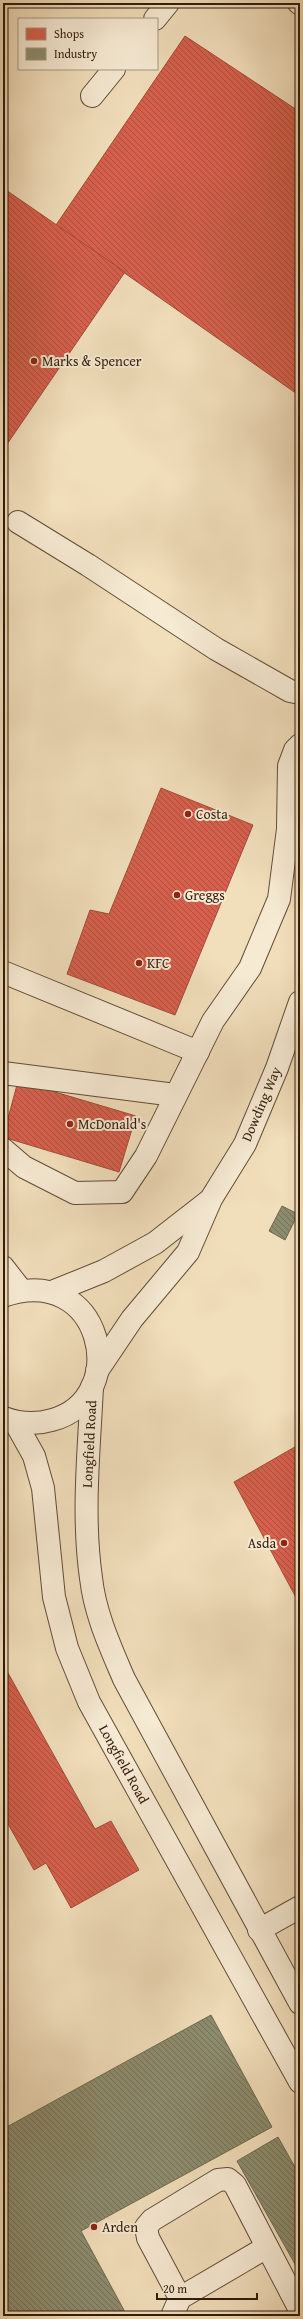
<svg xmlns="http://www.w3.org/2000/svg" width="303" height="2319" font-family="'Gentium Book Plus',serif">
<defs>
<pattern id="shops-back-hatch" width="6" height="6" patternUnits="userSpaceOnUse"><rect width="6" height="6" fill="#d6604d"/><path d="M-1 5l2 2M0 0l6 6M5-1l2 2" fill="none" stroke="#ae4e3e"/></pattern>
<pattern id="industry-back-hatch" width="6" height="6" patternUnits="userSpaceOnUse"><rect width="6" height="6" fill="#8c8c6e"/><path d="M-1 5l2 2M0 0l6 6M5-1l2 2" fill="none" stroke="#737259"/></pattern>
</defs>
<rect width="100%" height="100%" fill="#f1debb"/>
<filter id="stains"><feTurbulence type="fractalNoise" baseFrequency=".005" numOctaves="4"/><feColorMatrix values="0 0 0 0 .2 0 0 0 0 .09 0 0 0 0 .02 0 0 0 .5 -.17"/></filter>
<radialGradient id="worn" r=".72"><stop offset=".6" stop-color="#630" stop-opacity="0"/><stop offset="1" stop-color="#630" stop-opacity=".3"/></radialGradient>
<g fill="url(#shops-back-hatch)" stroke="#a44b39">
<path d="M185,36L300,112V396L56,225Z"/>
<path d="M3,188L125,272L3,450Z"/>
<path d="M161,788L253,825L175,1015L67,974L90,910L109,914Z"/>
<path d="M18,1081L136,1116L119,1172L3,1137Z"/>
<path d="M300,1444V1605L234,1482Z"/>
<path d="M3,1664L95,1829L111,1821L139,1870L71,1908L46,1863L34,1870L3,1815Z"/>
</g>
<g fill="url(#industry-back-hatch)" stroke="#716a50">
<path d="M282,1206L298,1214L285,1240L269,1231Z"/>
<path d="M211,2015L272,2127L81,2231L125,2312L118,2316H3V2129Z"/>
<path d="M278,2137L300,2176V2273L237,2161Z"/>
</g>
<g fill="none" stroke-linecap="round" stroke-linejoin="round">
<g stroke="#614c37" stroke-width="24">
<g id="minor">
<path d="M299,3H300"/>
<path d="M155,19L168,3"/>
<path d="M92,96L114,69"/>
<path d="M18,522L88,565L216,649L290,691L300,693"/>
<path d="M3,972L198,1052"/>
<path d="M3,1073L175,1095"/>
<path d="M3,1149L24,1167L75,1193L122,1192L146,1156L213,1021L250,968L279,899L288,829L289,766L295,750L300,745"/>
<path d="M3,1267L21,1290"/>
<path d="M52,1292L104,1271L155,1243L209,1201"/>
<path d="M3,1296C102,1261 133,1398 52,1420C35,1425 20,1424 4,1418"/>
<path d="M97,1371L132,1319L188,1252L211,1199L245,1144L277,1068L300,1002"/>
<path d="M92,1387C89,1450 82,1515 91,1578C95,1614 110,1646 124,1679L300,2003"/>
<path d="M15,1422L34,1456L43,1488L54,1597L67,1648L89,1702L300,2082"/>
<path d="M259,1930L300,1907"/>
<path d="M180,2298L148,2238L146,2227L152,2220L218,2180L228,2179L235,2185L300,2310"/>
<path d="M172,2316L180,2298L267,2247"/>
</g>
</g>
<use href="#minor" stroke="#f6ead3" stroke-width="22"/>
</g>
<g fill="#8f2418" stroke="#f6ead3" stroke-width="1.5">
<circle cx="34" cy="361" r="4"/>
<circle cx="188" cy="814" r="4"/>
<circle cx="177" cy="895" r="4"/>
<circle cx="139" cy="963" r="4"/>
<circle cx="70" cy="1124" r="4"/>
<circle cx="284" cy="1543" r="4"/>
<circle cx="94" cy="2227" r="4"/>
</g>
<g text-anchor="middle" dominant-baseline="central" stroke-width="4" stroke-linejoin="round" paint-order="stroke">
<g font-size="14" fill="#311b0b" stroke="#f6ead3" text-anchor="start">
<text x="42" y="361">Marks &amp; Spencer</text>
<text x="196" y="814">Costa</text>
<text x="185" y="895">Greggs</text>
<text x="147" y="963">KFC</text>
<text x="78" y="1124">McDonald's</text>
<text x="276" y="1543" text-anchor="end">Asda</text>
<text x="102" y="2227">Arden</text>
</g>
<g font-size="14" fill="#311b0b" stroke="#f6ead3">
<text transform="translate(261 1104) rotate(-67)">Dowding Way</text>
<text transform="translate(89 1444) rotate(-87)">Longfield Road</text>
<text transform="translate(124 1764) rotate(61)">Longfield Road</text>
</g>
</g>
<rect width="303" height="2319" fill="none" stroke="#f1debb" stroke-width="16"/>
<rect x="4" y="4" width="295" height="2311" fill="none" stroke="#311b0b" stroke-width="2"/>
<rect x="8" y="8" width="287" height="2303" fill="none" stroke="#311b0b"/>
<rect x="18" y="18" width="140" height="52" fill="#f6ead3" stroke="#a79783"/>
<rect x="26" y="28" width="20" height="12" fill="#d6604d" stroke="#a79783"/>
<text x="54" y="38" font-size="12" fill="#311b0b">Shops</text>
<rect x="26" y="48" width="20" height="12" fill="#8c8c6e" stroke="#a79783"/>
<text x="54" y="58" font-size="12" fill="#311b0b">Industry</text>
<path d="M157 2293v6h100v-6" fill="none" stroke="#311b0b" stroke-width="2"/>
<text x="163" y="2293" font-size="12" fill="#311b0b" stroke="#f6ead3" stroke-width="3" paint-order="stroke">20 m</text>
<rect width="100%" height="100%" filter="url(#stains)"/>
<rect width="100%" height="100%" fill="url(#worn)"/>
</svg>
